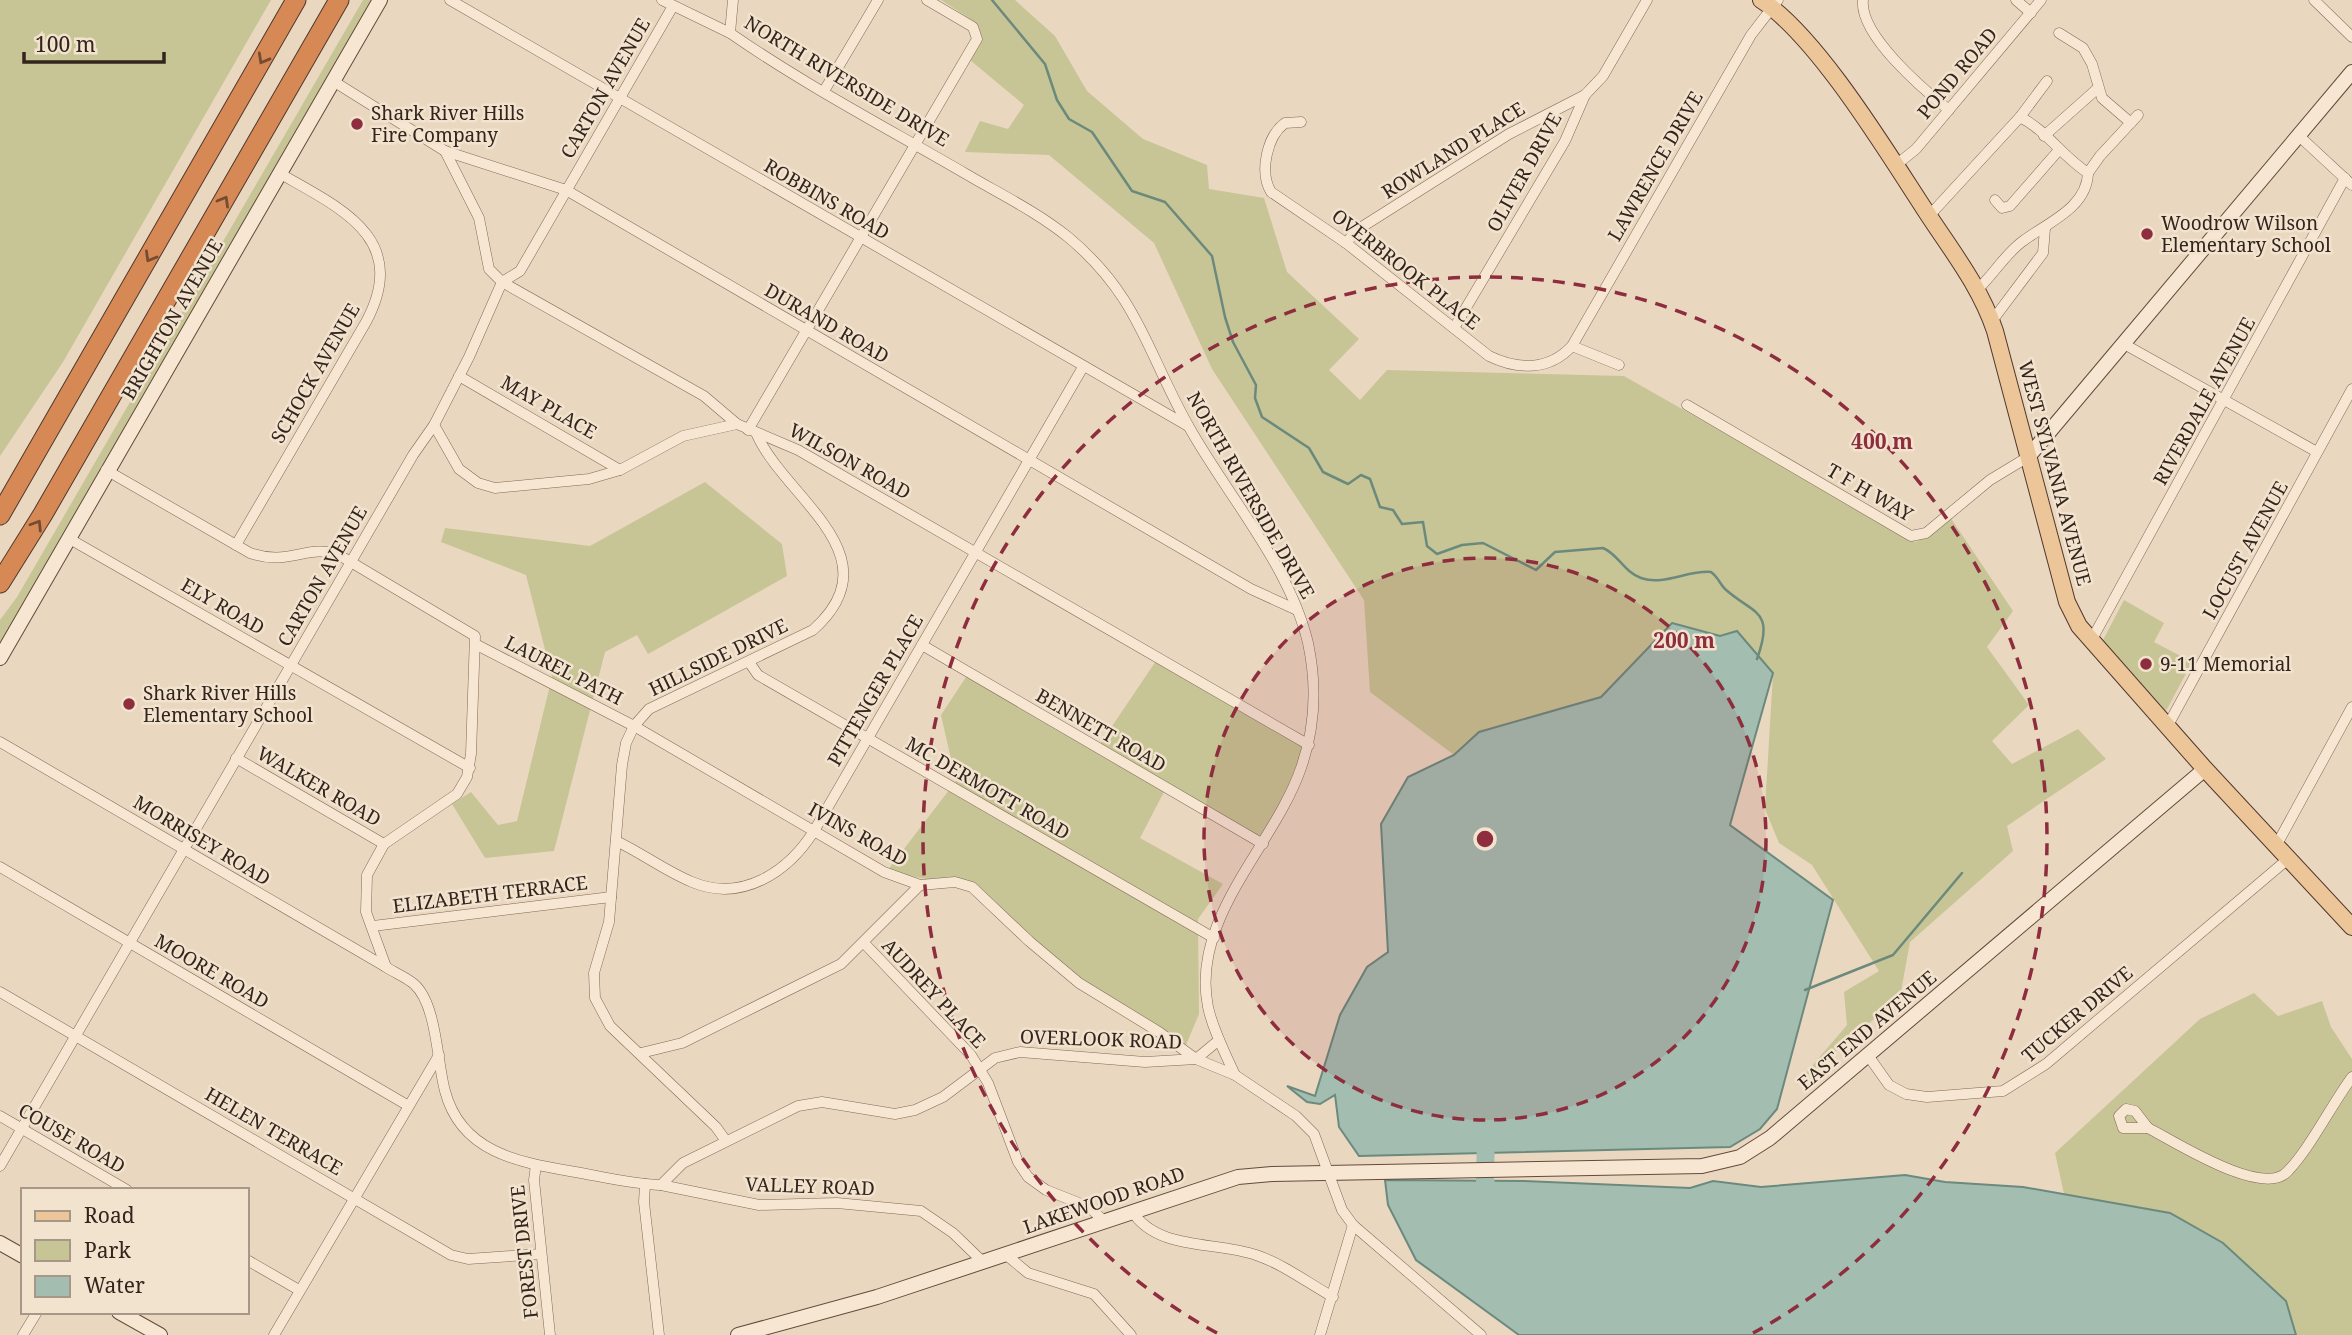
<svg xmlns="http://www.w3.org/2000/svg" width="2352" height="1335" font-family="'Noto Serif',serif">
<rect width="100%" height="100%" fill="#ead7c0"/>
<g fill="#c7c595">
<path d="M0,0H271L63,362L0,456Z"/>
<path d="M363,0H384L0,644V620L17,597Z"/>
<path d="M941,0H1015L1055,36L1087,91L1143,139L1207,165L1209,189L1264,198L1287,272L1359,339L1329,370L1360,400L1387,370L1624,376L1916,542L1950,517L2013,611L1987,647L2029,705L1992,741L2012,764L2078,729L2106,759L2007,826L2013,851L1910,942L1900,997L1795,1086L1847,1025L1844,992L1879,971L1812,865L1779,843L1765,809L1773,673L1737,631L1720,636L1672,623L1601,697L1479,732L1454,755L1370,692L1364,600L1212,369L1154,243L1049,155L965,152L980,121L1008,129L1024,105L970,60L975,22Z"/>
<path d="M705,482L782,544L787,576L648,654L637,635L605,652L554,851L485,858L452,804L471,792L498,825L517,821L552,677L526,575L441,542L445,528L590,546Z"/>
<path d="M2124,600L2164,623L2154,642L2192,662L2166,711L2103,640Z"/>
<path d="M1156,661L1309,748L1263,843L1166,788L1140,838L1223,884L1198,919L1199,1014L1186,1045L1064,972L984,891L887,871L956,781L941,715L970,671L1100,744Z"/>
<path d="M2254,993L2278,1016L2322,1001L2331,1027L2352,1059V1335H2296L2286,1301L2223,1243L2170,1213L2064,1194L2055,1153L2200,1019Z"/>
</g>
<g fill="#a3bdb1" stroke="#6b8a7d" stroke-width="2">
<path d="M1672,623L1720,636L1737,631L1773,673L1730,825L1833,900L1777,1109L1760,1129L1730,1147L1359,1156L1339,1127L1335,1095L1320,1104L1307,1102L1287,1086L1315,1096L1340,1015L1367,967L1388,952L1381,824L1408,777L1454,755L1479,732L1601,697Z"/>
<path d="M1905,1175L1945,1182L2023,1187L2170,1213L2223,1243L2286,1301L2296,1335H1519L1416,1260L1388,1205L1385,1180L1524,1181L1690,1188L1713,1181L1761,1187Z"/>
</g>
<g fill="none" stroke-linecap="round" stroke-linejoin="round">
<g stroke="#6b8a7d" stroke-width="2.5">
<path d="M992,0L1045,64L1057,100L1069,119L1092,132L1132,191L1165,202L1212,256L1225,317L1233,342L1256,385L1255,398L1262,417L1309,448L1323,472L1348,484L1361,475L1370,479L1380,507L1393,510L1402,524L1423,522L1427,546L1437,554L1462,545L1483,543L1536,570L1555,552L1603,548C1618,554 1624,572 1641,578C1664,586 1688,570 1711,572C1718,577 1720,584 1725,589C1754,615 1775,609 1757,659"/>
<path d="M1805,990L1893,955L1962,873"/>
</g>
<path stroke="#a3bdb1" stroke-width="18" d="M1486,1131L1485,1180L1491,1204"/>
<g stroke="#826859" stroke-width="11">
<g id="street">
<path d="M450,0L1188,426"/>
<path d="M662,0L730,33"/>
<path d="M733,0L730,33C805,85 887,128 966,174C1000,194 1037,212 1068,237C1139,296 1147,353 1189,427C1227,495 1290,566 1308,643C1317,685 1315,728 1301,768C1274,846 1190,918 1208,1007C1213,1030 1225,1053 1235,1075"/>
<path d="M1863,0C1859,35 1924,90 1949,110"/>
<path d="M2016,0L2031,13"/>
<path d="M2314,0L2352,37"/>
<path d="M2059,33L2083,48L2092,64L2102,98L2131,123"/>
<path d="M333,81L445,151L566,190L1251,589L1297,610"/>
<path d="M824,91L878,0"/>
<path d="M1301,122L1285,123C1267,136 1259,172 1271,192L1346,243L1489,356C1518,370 1549,371 1572,346L1751,35L1778,0"/>
<path d="M2298,135L2352,185"/>
<path d="M2044,136L2098,88"/>
<path d="M445,151L479,218L489,269L502,282L704,396L737,424L798,450L1309,745"/>
<path d="M1896,165L1916,149L2041,0"/>
<path d="M2088,173L2100,156L2138,115"/>
<path d="M1995,200L2002,208L2010,206L2058,151"/>
<path d="M1929,216L2020,117L2047,81"/>
<path d="M1346,243L1357,230L1509,134L1585,95"/>
<path d="M1978,289C1993,275 2006,253 2023,241C2047,223 2087,208 2088,173C2063,157 2046,130 2020,117"/>
<path d="M1992,321L2043,253L2045,228"/>
<path d="M1454,328L1565,141L1585,95L1603,76L1647,0"/>
<path d="M2124,344L2317,452"/>
<path d="M1572,346L1619,365"/>
<path d="M459,376L620,470"/>
<path d="M1687,405L1911,536L1926,533L1990,480L2028,457"/>
<path d="M434,425L459,469L478,483L495,488L589,479L620,470L683,436L737,424"/>
<path d="M748,430L977,39L973,27L927,0"/>
<path d="M106,470L250,553C289,567 308,543 339,555L475,636L471,754L467,777L457,794L384,844L367,875L366,912L386,967C395,973 406,977 414,984C437,1004 437,1063 445,1091C462,1156 525,1163 581,1173C608,1178 634,1184 661,1185L683,1163L798,1106L822,1102L895,1114L915,1110L943,1097L995,1058L1020,1052L1145,1062L1196,1059L1219,1040"/>
<path d="M68,538L470,768"/>
<path d="M236,545L366,322C411,238 340,208 279,173"/>
<path d="M2091,641L2345,178"/>
<path d="M477,645L634,726L884,872L920,885L955,882L972,887L1029,941L1079,983L1159,1032L1196,1059L1235,1075L1296,1116L1314,1134L1342,1210L1353,1225L1481,1335"/>
<path d="M922,645L1263,844"/>
<path d="M749,662L758,675L1214,938"/>
<path d="M2167,727L2352,389"/>
<path d="M0,742L386,967"/>
<path d="M236,758L384,844"/>
<path d="M616,841C642,853 665,871 692,882C742,903 788,872 814,831L1083,367"/>
<path d="M2276,846L2352,707"/>
<path d="M0,867L407,1105"/>
<path d="M373,926L611,897"/>
<path d="M864,943L971,1055L988,1083L1018,1162L1028,1177L1046,1190L1089,1207L1104,1221"/>
<path d="M0,992L451,1255L468,1259L541,1254"/>
<path d="M641,1053L682,1043L841,964L920,885"/>
<path d="M1867,1054L1889,1085L1906,1094L1927,1097L2003,1091L2046,1064L2288,859"/>
<path d="M2126,1109L2135,1111L2148,1128H2123L2119,1116Z"/>
<path d="M0,1116L127,1190"/>
<path d="M2148,1128C2174,1141 2262,1198 2287,1172C2309,1150 2332,1104 2352,1077"/>
<path d="M726,1141L716,1127L610,1026L595,998L594,973L609,922L622,765L626,743L634,726L649,709L813,630C896,556 786,499 757,435"/>
<path d="M536,1165L534,1180L550,1335"/>
<path d="M0,1166L413,455L434,425L469,357L502,282L520,271L673,6"/>
<path d="M645,1184L644,1202L659,1335"/>
<path d="M661,1185L759,1205L837,1203L921,1211L953,1233L983,1262"/>
<path d="M1132,1211C1157,1251 1216,1241 1256,1255C1283,1264 1308,1283 1333,1297"/>
<path d="M1005,1254L1028,1273L1094,1294L1131,1335"/>
<path d="M247,1260L299,1290"/>
<path d="M23,1335L37,1312"/>
<path d="M274,1335L439,1055"/>
<path d="M1320,1335L1353,1225"/>
</g>
</g>
<g stroke="#644a3d" stroke-width="16">
<g id="secondary">
<path d="M2028,457L2352,72"/>
<path d="M0,658L380,0"/>
<path d="M0,1243L23,1256"/>
<path d="M119,1312L160,1335"/>
<path d="M738,1335L877,1297L1238,1177L1272,1174L1702,1166L1740,1157L1770,1138L2205,769"/>
</g>
</g>
<g stroke="#50382d" stroke-width="18">
<path id="primary" d="M1761,0C1817,36 1887,152 1925,210C1951,250 1980,286 1995,331L2067,602L2079,626L2205,769L2352,927"/>
</g>
<g stroke="#50382d" stroke-width="21">
<g id="highway">
<path d="M0,515L296,0"/>
<path d="M0,583L43,514L339,0"/>
</g>
</g>
<use href="#street" stroke="#f6e6d2" stroke-width="10"/>
<use href="#secondary" stroke="#f6e6d2" stroke-width="14"/>
<use href="#primary" stroke="#ecc599" stroke-width="16"/>
<use href="#highway" stroke="#d68855" stroke-width="19"/>
</g>
<defs><path id="oneway-chevron" d="M-2-3.5L2.5 0L-2 3.5" fill="none" stroke-width="1.6" stroke-linecap="round" stroke-linejoin="round" transform="scale(1.75)"/></defs>
<g stroke="#744c33">
<use href="#oneway-chevron" transform="translate(263 59) rotate(119)"/>
<use href="#oneway-chevron" transform="translate(224 201) rotate(-60)"/>
<use href="#oneway-chevron" transform="translate(150 257) rotate(120)"/>
<use href="#oneway-chevron" transform="translate(37 525) rotate(-58)"/>
</g>
<circle cx="1485" cy="839" r="281" fill="#8d2d3d" fill-opacity=".12"/>
<g fill="none" stroke="#8d2d3d" stroke-width="3.5" stroke-dasharray="12 9">
<circle cx="1485" cy="839" r="281"/>
<path d="M1217 1333A562 562 0 1 1 1753 1333"/>
</g>
<g fill="#8d2d3d" stroke="#f2e3cf" stroke-width="2.5">
<circle cx="357" cy="124" r="7"/>
<circle cx="2147" cy="234" r="7"/>
<circle cx="2146" cy="664" r="7"/>
<circle cx="129" cy="704" r="7"/>
</g>
<g text-anchor="middle" dominant-baseline="central" stroke-width="5" stroke-linejoin="round" paint-order="stroke">
<g font-size="19" fill="#33241d" stroke="#f2e3cf">
<text transform="translate(1957 73) rotate(-50)">POND ROAD</text>
<text transform="translate(847 81) rotate(31)">NORTH RIVERSIDE DRIVE</text>
<text transform="translate(605 88) rotate(-60)">CARTON AVENUE</text>
<text transform="translate(1453 150) rotate(-32)">ROWLAND PLACE</text>
<text transform="translate(1655 166) rotate(-60)">LAWRENCE DRIVE</text>
<text transform="translate(1524 172) rotate(-61)">OLIVER DRIVE</text>
<text transform="translate(827 199) rotate(30)">ROBBINS ROAD</text>
<text transform="translate(1406 269) rotate(38)">OVERBROOK PLACE</text>
<text transform="translate(172 319) rotate(-60)">BRIGHTON AVENUE</text>
<text transform="translate(827 323) rotate(30)">DURAND ROAD</text>
<text transform="translate(315 373) rotate(-60)">SCHOCK AVENUE</text>
<text transform="translate(2204 401) rotate(-61)">RIVERDALE AVENUE</text>
<text transform="translate(549 407) rotate(30)">MAY PLACE</text>
<text transform="translate(850 461) rotate(29)">WILSON ROAD</text>
<text transform="translate(2055 473) rotate(75)">WEST SYLVANIA AVENUE</text>
<text transform="translate(1870 492) rotate(30)">T F H WAY</text>
<text transform="translate(1251 495) rotate(60)">NORTH RIVERSIDE DRIVE</text>
<text transform="translate(2245 550) rotate(-61)">LOCUST AVENUE</text>
<text transform="translate(322 576) rotate(-60)">CARTON AVENUE</text>
<text transform="translate(223 606) rotate(30)">ELY ROAD</text>
<text transform="translate(718 657) rotate(-26)">HILLSIDE DRIVE</text>
<text transform="translate(564 670) rotate(27)">LAUREL PATH</text>
<text transform="translate(875 690) rotate(-60)">PITTENGER PLACE</text>
<text transform="translate(1101 730) rotate(30)">BENNETT ROAD</text>
<text transform="translate(319 786) rotate(30)">WALKER ROAD</text>
<text transform="translate(988 788) rotate(30)">MC DERMOTT ROAD</text>
<text transform="translate(858 834) rotate(29)">IVINS ROAD</text>
<text transform="translate(202 840) rotate(31)">MORRISEY ROAD</text>
<text transform="translate(490 894) rotate(-7)">ELIZABETH TERRACE</text>
<text transform="translate(212 971) rotate(30)">MOORE ROAD</text>
<text transform="translate(934 993) rotate(47)">AUDREY PLACE</text>
<text transform="translate(2077 1014) rotate(-40)">TUCKER DRIVE</text>
<text transform="translate(1867 1030) rotate(-40)">EAST END AVENUE</text>
<text transform="translate(1101 1039) rotate(2)">OVERLOOK ROAD</text>
<text transform="translate(274 1131) rotate(30)">HELEN TERRACE</text>
<text transform="translate(72 1138) rotate(30)">COUSE ROAD</text>
<text transform="translate(810 1186) rotate(2)">VALLEY ROAD</text>
<text transform="translate(1104 1200) rotate(-19)">LAKEWOOD ROAD</text>
<text transform="translate(524 1252) rotate(-96)">FOREST DRIVE</text>
</g>
<g font-size="19" fill="#33241d" stroke="#f2e3cf" text-anchor="start">
<text x="371" y="113">Shark River Hills<tspan x="371" dy="22">Fire Company</tspan></text>
<text x="2161" y="223">Woodrow Wilson<tspan x="2161" dy="22">Elementary School</tspan></text>
<text x="2160" y="664">9-11 Memorial</text>
<text x="143" y="693">Shark River Hills<tspan x="143" dy="22">Elementary School</tspan></text>
</g>
</g>
<circle cx="1485" cy="839" r="10" fill="#8d2d3d" stroke="#f2e3cf" stroke-width="3.5"/>
<g font-size="21" text-anchor="middle" font-weight="bold" fill="#8d2d3d" stroke="#f2e3cf" stroke-width="5" stroke-linejoin="round" paint-order="stroke">
<text x="1882" y="449">400 m</text>
<text x="1684" y="648">200 m</text>
</g>
<rect x="21" y="1188" width="228" height="126" fill="#f2e3cf" stroke="#a69788" stroke-width="2"/>
<rect x="35" y="1211" width="35" height="10" fill="#ecc599" stroke="#a69788" stroke-width="2"/>
<text x="84" y="1223" font-size="21" fill="#33241d">Road</text>
<rect x="35" y="1240" width="35" height="21" fill="#c7c595" stroke="#a69788" stroke-width="2"/>
<text x="84" y="1258" font-size="21" fill="#33241d">Park</text>
<rect x="35" y="1276" width="35" height="21" fill="#a3bdb1" stroke="#a69788" stroke-width="2"/>
<text x="84" y="1293" font-size="21" fill="#33241d">Water</text>
<path d="M24 52v10h140v-10" fill="none" stroke="#33241d" stroke-width="3.5"/>
<text x="35" y="52" font-size="21" fill="#33241d" stroke="#f2e3cf" stroke-width="5" paint-order="stroke">100 m</text>
</svg>
